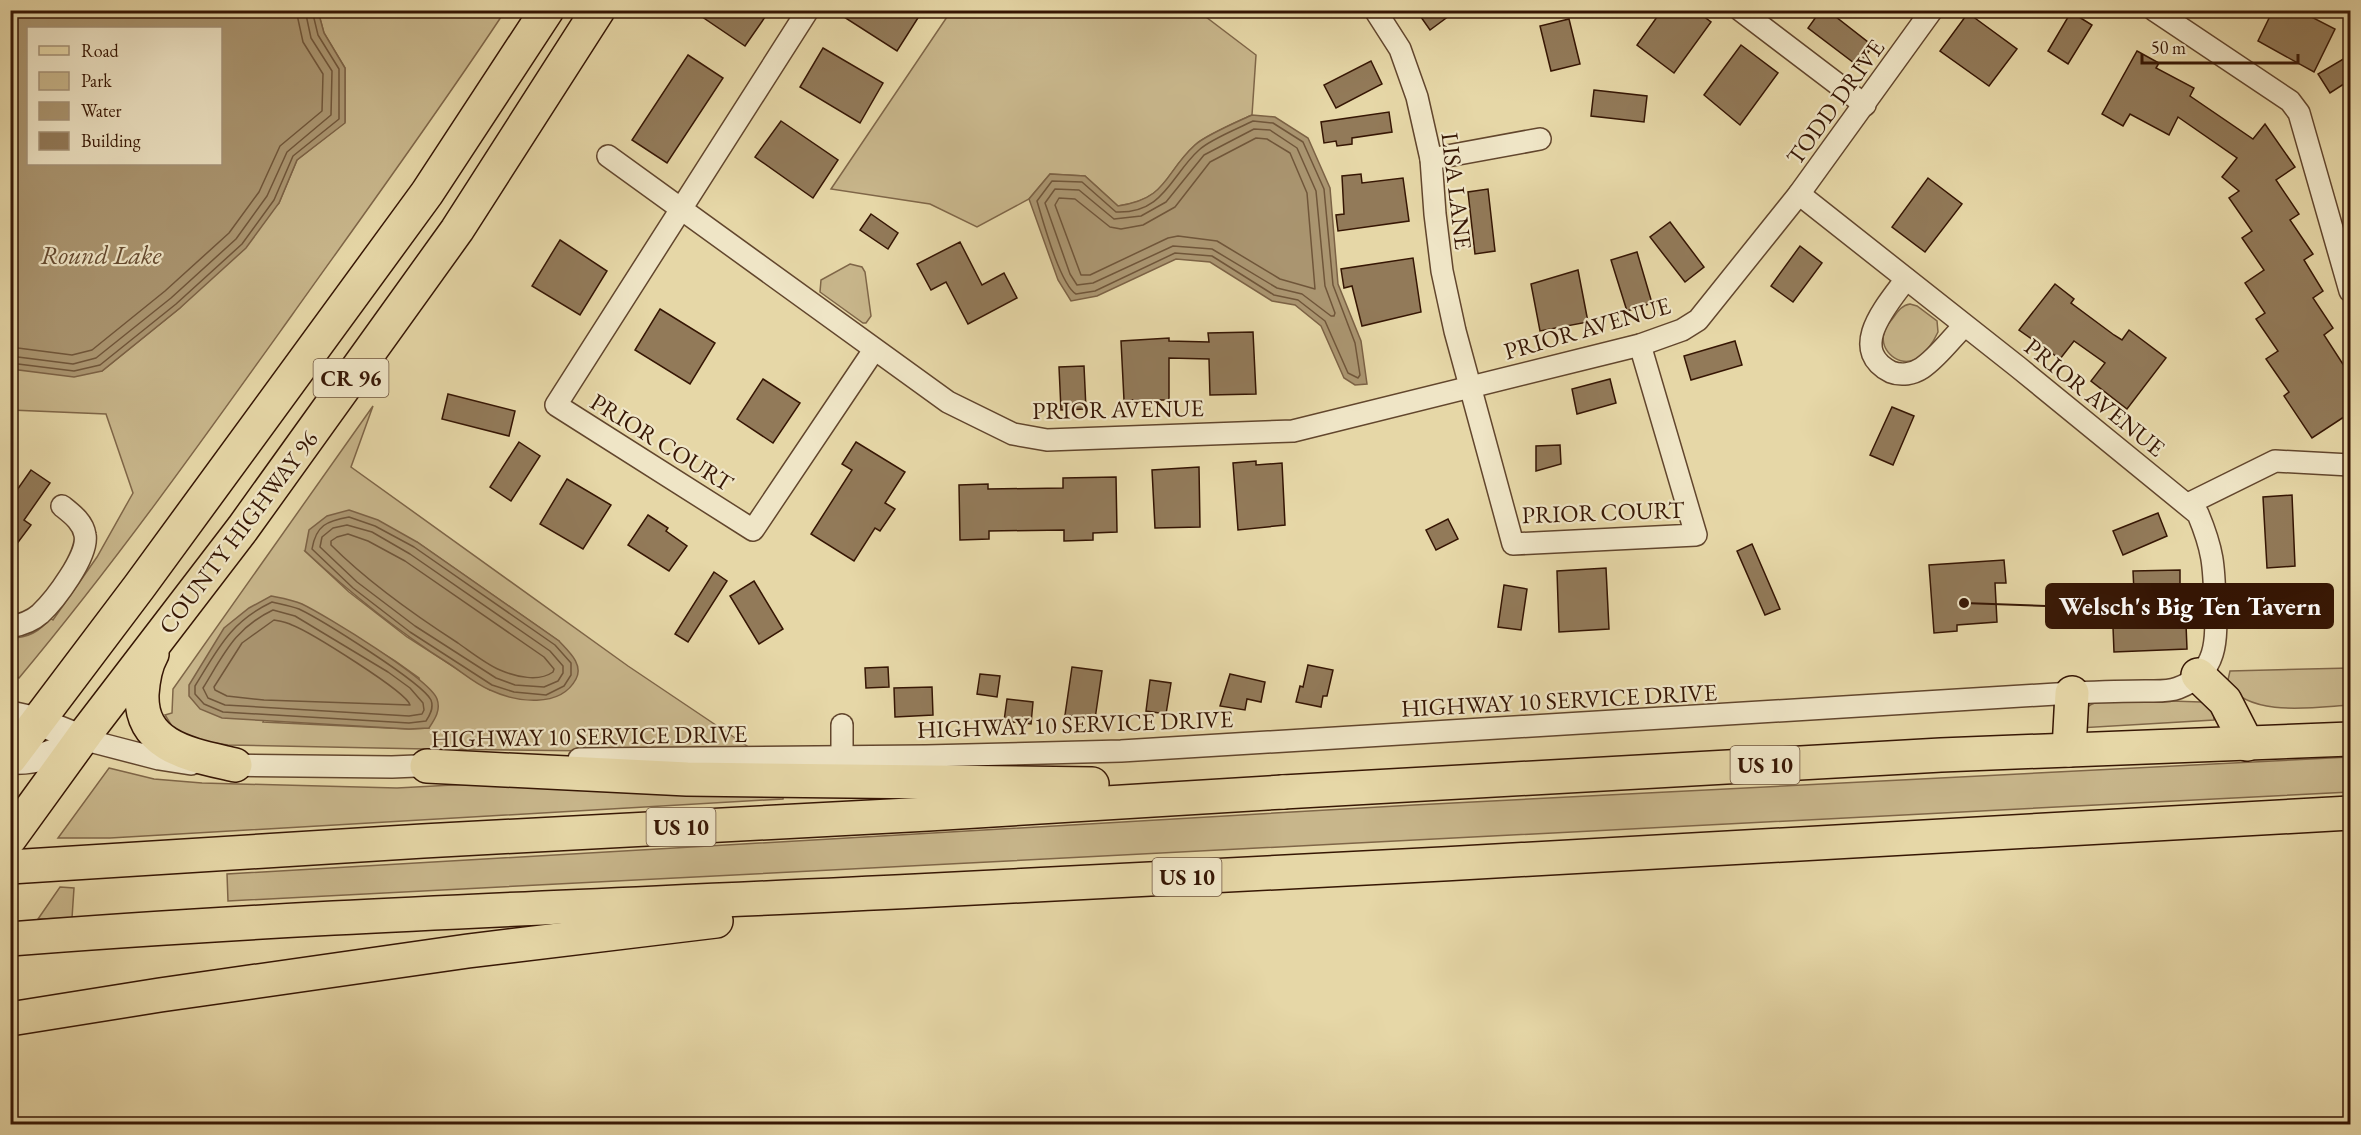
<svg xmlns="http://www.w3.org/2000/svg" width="2361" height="1135" font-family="'EB Garamond',serif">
<rect width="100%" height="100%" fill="#e6d7a7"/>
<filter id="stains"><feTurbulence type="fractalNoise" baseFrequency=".00333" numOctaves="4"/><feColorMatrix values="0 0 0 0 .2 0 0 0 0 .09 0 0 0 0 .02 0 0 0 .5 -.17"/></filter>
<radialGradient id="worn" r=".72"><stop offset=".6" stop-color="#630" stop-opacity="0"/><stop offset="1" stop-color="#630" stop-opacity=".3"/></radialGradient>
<g fill="#c8b68b" stroke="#7f6648" stroke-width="1.5" fill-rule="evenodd">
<path d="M318,11H505C437,114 364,214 292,315C204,438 116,562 19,678L11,674V638C27,638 40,632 50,618L53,620L97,557L133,493L106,414L11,410L10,369L102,371L180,308L279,203L297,160L345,122V68L324,33Z"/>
<path d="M951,11H1198L1256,55L1252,115C1237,122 1206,135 1195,145C1163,174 1170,198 1118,206L1085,176L1050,174L1029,199L977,227L930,204L831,189Z"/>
<path d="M850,264L862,267L865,272L871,316L866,323H863L820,292L821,280Z"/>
<path d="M1910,304L1917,306L1937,321L1938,332C1934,341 1924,357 1914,360C1896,367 1877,347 1885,330C1886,326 1890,322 1893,318C1898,311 1902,305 1910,304Z"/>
<path d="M373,406L351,467L628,666L753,750L691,752L426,749L228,745L193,740L175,731L165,715L172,713L173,689ZM417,542L559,641L490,690L407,637L349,592L305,551ZM301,604L395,661L419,678L429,728L409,729L263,722Z"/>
<path d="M2350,668V705C2315,707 2251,718 2227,684L2230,671Z"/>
<path d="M2111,699L2201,702L2214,711V720L2079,728C2085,705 2087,703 2111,699Z"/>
<path d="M2350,757V792L228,901L227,874L1414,805Z"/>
<path d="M109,768L154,779L202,783L397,788L508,782L784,790L783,799L110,838H58Z"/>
<path d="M60,887L74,888L72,918L38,919Z"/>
</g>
<g fill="#aa9570" stroke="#7c6245" stroke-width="1.5" fill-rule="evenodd">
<path d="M10,11H318L324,33L345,68V123L297,160L279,203L246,248L180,308L102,371L74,377L11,369ZM28,28H220V164H28Z"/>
<path d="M1252,115L1275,117L1308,138L1330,188L1338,284L1361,341L1367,384L1355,385L1344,378L1321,326L1295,305L1272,301L1210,262L1176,259L1097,296L1071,301L1058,280L1029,199L1050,174L1085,176L1118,206C1168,199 1164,173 1195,145C1206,135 1237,122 1252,115Z"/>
<path d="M349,510L378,520L417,542L559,641C568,651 584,664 576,679C560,709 516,702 490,690C475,684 462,672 448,663C396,630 350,593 305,551L309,530L327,516Z"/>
<path d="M271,596C281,598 293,600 302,604C325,615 430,679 437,699C441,710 435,719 429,728L409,729L222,718L200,709L189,696V685L224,628L249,608Z"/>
</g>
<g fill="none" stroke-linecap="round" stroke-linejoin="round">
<g stroke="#70563a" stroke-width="1.5">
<path d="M1253,121L1273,123L1303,142L1324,189L1333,285L1355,343L1360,375L1358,378L1348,373L1325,321L1298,300L1274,295L1212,256L1175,253L1095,291L1076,294C1060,284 1043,221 1037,201L1052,181L1082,182L1116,212C1164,214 1171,175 1199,150C1209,140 1239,128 1253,121Z"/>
<path d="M1254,129L1270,130L1297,148L1316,191L1325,286L1335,313L1334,316H1331L1302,294L1277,288L1212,249L1173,246L1093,283L1077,285L1070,274L1045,203L1055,189L1079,190L1114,219L1141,216L1166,202L1204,155Z"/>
<path d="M1256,138L1267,139L1290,153L1307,193L1315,289L1280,279L1217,241L1178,236L1168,238L1090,275H1081L1055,205L1059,198L1075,199L1110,227L1121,229L1143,225L1175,207L1210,162Z"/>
<path d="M10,347L72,355L92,350L165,291L229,233L259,192L280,146L322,111L323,74L303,42L296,10"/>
<path d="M10,356L73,364L96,358L171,298L236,239L267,196L287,152L331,115L332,71L311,38L305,10"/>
<path d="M10,363L74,371L100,365L176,304L242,244L274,200L293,156L339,119V69L318,35L312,10"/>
<path d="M349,517L375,526L414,547L555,645L571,663V675L564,686L546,695L514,692L492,685L410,632L353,588L312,549C316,525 327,521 349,517Z"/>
<path d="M347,525L372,532L410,554L550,651L563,666V673L558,681L544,687L515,685L496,678L415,626L357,582L320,547L322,537L333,528Z"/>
<path d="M348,534L368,541L405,561L544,657L554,669L553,672C539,682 516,677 500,670C486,664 471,652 458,643C413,614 369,583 331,545V541L337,537Z"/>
<path d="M272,602C280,604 291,606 299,609C320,619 422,682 431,700C434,708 430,715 426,721L409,723L223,712L204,704L195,694V686C218,649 230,622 272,602Z"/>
<path d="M273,610L295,616L388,672L410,688L423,703L424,710L422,714L409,716L225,705L208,698L203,688C224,654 235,628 273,610Z"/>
<path d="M274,620C280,621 287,622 292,625C310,632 407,692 410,705L264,700L227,696L215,690L214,687L242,643Z"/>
</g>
</g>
<g fill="#927a59" stroke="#361604" stroke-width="1.5">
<path d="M692,10H770L745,46Z"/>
<path d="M833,10H923L897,51Z"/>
<path d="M1416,10H1457L1430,30Z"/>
<path d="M1662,10H1695L1711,22L1674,73L1637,45Z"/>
<path d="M1821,10H1827L1873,46L1858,66L1808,28Z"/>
<path d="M2273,10H2298L2335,29L2314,72L2258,41Z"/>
<path d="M2071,12L2092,25L2068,64L2048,51Z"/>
<path d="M1968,13L2017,49L1989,86L1940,51Z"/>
<path d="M1569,19L1580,64L1551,71L1540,26Z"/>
<path d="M1741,45L1778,73L1740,125L1704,95Z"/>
<path d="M823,48L883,83L860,123L800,87Z"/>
<path d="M2137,51L2159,63L2156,68L2194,88L2190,96L2253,139L2265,124L2295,167L2276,180L2299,214L2290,220L2313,254L2304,260L2323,291L2313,298L2333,328L2324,335L2350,375V413L2312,438L2284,396L2289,392L2266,359L2278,351L2256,319L2265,313L2245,283L2264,270L2242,238L2252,231L2229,198L2239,191L2222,177L2237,158L2178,117L2169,135L2130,114L2123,126L2102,114Z"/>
<path d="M688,55L723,78L667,163L632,140Z"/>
<path d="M2350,55V80L2330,93L2318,74Z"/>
<path d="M1371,61L1382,84L1336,108L1324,85Z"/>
<path d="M1594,90L1647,96L1644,122L1591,116Z"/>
<path d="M1389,112L1392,132L1352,138V144L1337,146L1336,141L1324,143L1321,122Z"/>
<path d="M781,121L838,160L813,198L755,157Z"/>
<path d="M1361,174L1362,183L1403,178L1409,221L1338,231L1336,215L1344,214L1342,176Z"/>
<path d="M1928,178L1962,204L1925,252L1892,227Z"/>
<path d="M1488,189L1495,251L1475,254L1468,192Z"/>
<path d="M871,214L898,233L888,249L860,230Z"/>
<path d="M1670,222L1704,267L1685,282L1650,237Z"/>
<path d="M560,240L607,271L580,315L532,286Z"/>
<path d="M960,242L982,285L1004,273L1017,298L968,324L946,282L931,290L917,264Z"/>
<path d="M1800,246L1822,263L1793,302L1771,286Z"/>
<path d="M1637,252L1652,303L1627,311L1611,260Z"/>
<path d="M1413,258L1421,312L1362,326L1352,286L1344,288L1341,269Z"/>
<path d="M1578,270L1588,322L1540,331L1531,284Z"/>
<path d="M2055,284L2074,299L2071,303L2114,335L2122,340L2129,330L2166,358L2127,409L2091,381L2105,363L2074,341L2060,359L2019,330Z"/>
<path d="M660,309L715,343L690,384L635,350Z"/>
<path d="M1253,332L1256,394L1210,395L1209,359L1169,358V400H1124L1121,341L1169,338V341L1209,342L1208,333Z"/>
<path d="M1735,341L1742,365L1691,380L1684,356Z"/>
<path d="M1084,366L1086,409L1061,410L1059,367Z"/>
<path d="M763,379L800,403L773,443L737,419Z"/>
<path d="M1610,379L1616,403L1577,414L1572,389Z"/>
<path d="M448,394L515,411L509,436L442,419Z"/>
<path d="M1892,407L1914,416L1893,465L1870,455Z"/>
<path d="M519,442L540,456L511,501L490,487Z"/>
<path d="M856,442L905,472L885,503L895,509L880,531L875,528L854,561L811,534L852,470L842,464Z"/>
<path d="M1560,445L1561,464L1536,471V446Z"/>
<path d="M1256,461V465L1282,463L1285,525L1238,530L1233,463Z"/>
<path d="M1199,467L1200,527L1155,528L1152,470Z"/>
<path d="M31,470L50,483L24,520L31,525L10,553V500Z"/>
<path d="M1116,477L1117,532L1093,533V540L1064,541V530L989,531V539L960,540L959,485L988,484V489L1063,488V478Z"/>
<path d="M567,479L611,505L583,549L540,524Z"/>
<path d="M2292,495L2295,566L2267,568L2263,497Z"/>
<path d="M2158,513L2167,536L2123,555L2113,531Z"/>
<path d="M648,515L668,528L666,531L687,546L669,571L628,545Z"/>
<path d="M1448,519L1458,539L1436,550L1426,530Z"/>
<path d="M1752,544L1780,609L1765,615L1737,551Z"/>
<path d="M2004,560L2006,583H1995L1997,622L1957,625V631L1934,633L1929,565Z"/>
<path d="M1606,568L1609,629L1559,632L1557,571Z"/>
<path d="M2180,570V591L2134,592L2133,571Z"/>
<path d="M714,572L727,581L688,642L675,634Z"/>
<path d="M754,581L783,629L759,644L730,596Z"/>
<path d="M1504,585L1527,589L1521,630L1498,627Z"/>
<path d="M2186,624L2187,649L2114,652L2113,627Z"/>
<path d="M1308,665L1333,670L1327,696H1323L1321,707L1296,702L1300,686L1303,687Z"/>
<path d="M888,667L889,687L866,688L865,668Z"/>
<path d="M1072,667L1102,671L1095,719L1065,715Z"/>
<path d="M980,674L1000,676L997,697L977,694Z"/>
<path d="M1230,674L1265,682L1261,702L1247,699L1245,710L1220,706Z"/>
<path d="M1150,680L1171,683L1166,714L1146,711Z"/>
<path d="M932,687L933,715L895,717L894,688Z"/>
<path d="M1007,699L1033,702L1031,724L1004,721Z"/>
</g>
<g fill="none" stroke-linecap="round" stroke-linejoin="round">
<g stroke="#62462d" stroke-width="24">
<g id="minor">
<path d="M808,10L556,405L753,530L874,350"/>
<path d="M1375,10L1400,49L1417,97L1431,159L1435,214L1442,271L1455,331L1513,544L1696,535L1640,345"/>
<path d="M1740,10L1865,105"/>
<path d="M2154,10L2290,101L2299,113L2350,291"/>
<path d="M608,156L948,402L1013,434L1047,440L1293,431L1640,345L1682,330L1698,320L1799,194L1932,10"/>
<path d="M1431,159L1540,139"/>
<path d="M1906,279C1888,304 1846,349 1891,372C1901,376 1913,374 1922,368C1937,358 1951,339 1964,326"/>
<path d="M2188,504L2275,461L2350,465"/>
<path d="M10,627C21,625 31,622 40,614C55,600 89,555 85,535C83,522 72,514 62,506"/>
<path d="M842,725V755"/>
<path d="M82,739L159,759L191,764"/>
<path d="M579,759L926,756L1121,751L2072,693C2096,692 2121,691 2145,691C2156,691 2168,692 2178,688C2218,673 2217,640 2215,603C2214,565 2213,550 2198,514L2018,367L1799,194"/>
<path d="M222,765L392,767L440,765"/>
</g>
</g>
<g stroke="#62462d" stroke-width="30">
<g id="tertiary">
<path d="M10,715L37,721L82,739"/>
<path d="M10,760C38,762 59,752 82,739"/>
</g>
</g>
<g stroke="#361604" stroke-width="36">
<g id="primary">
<path d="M152,654C145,666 143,681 142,694C140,748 193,755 235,765"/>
<path d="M10,758L139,587L427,193L547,10"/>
<path d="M10,838L86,733L243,528L457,230L598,10"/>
</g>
</g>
<g stroke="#361604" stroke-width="36">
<g id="trunk">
<path d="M2198,675L2225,701L2247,744"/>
<path d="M2069,750L2072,693"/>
<path d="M1283,792L1941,755L2350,739"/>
</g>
</g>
<g stroke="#361604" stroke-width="36">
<g id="motorway">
<path d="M427,766L687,779L1092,784"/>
<path d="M10,867L423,841L928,814L1283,792"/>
<path d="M10,939C312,915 614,906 916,891C1394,867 1873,842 2350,813"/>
<path d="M10,1019L160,995L468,951L716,921"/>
</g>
</g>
<use href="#minor" stroke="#efe5c6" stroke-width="21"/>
<use href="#tertiary" stroke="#efe5c6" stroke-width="27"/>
<use href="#primary" stroke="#e6d7a7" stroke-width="33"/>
<use href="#trunk" stroke="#e6d7a7" stroke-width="33"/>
<use href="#motorway" stroke="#e6d7a7" stroke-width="33"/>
</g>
<g text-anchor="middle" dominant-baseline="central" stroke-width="4.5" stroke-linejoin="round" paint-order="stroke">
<g fill="#efe5c6" stroke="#6e543e" stroke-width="1.5">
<rect x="313.5" y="359" width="75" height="38" rx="4.5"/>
<rect x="1730.5" y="746" width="69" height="38" rx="4.5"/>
<rect x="646.5" y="808" width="69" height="38" rx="4.5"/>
<rect x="1152.5" y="858" width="69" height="38" rx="4.5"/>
</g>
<g font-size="22" font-weight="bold" fill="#361604">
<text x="351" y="378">CR 96</text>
<text x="1765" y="765">US 10</text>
<text x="681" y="827">US 10</text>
<text x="1187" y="877">US 10</text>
</g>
<g font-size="24" fill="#361604" stroke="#efe5c6">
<text transform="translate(1835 102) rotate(-54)">TODD DRIVE</text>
<text transform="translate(1457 191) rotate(83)">LISA LANE</text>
<text transform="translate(1587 328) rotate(-16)">PRIOR AVENUE</text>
<text transform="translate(2095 397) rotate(39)">PRIOR AVENUE</text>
<text transform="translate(1118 409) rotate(-1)">PRIOR AVENUE</text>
<text transform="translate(662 442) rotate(32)">PRIOR COURT</text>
<text transform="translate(1603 512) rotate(-2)">PRIOR COURT</text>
<text transform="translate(238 532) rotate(-53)">COUNTY HIGHWAY 96</text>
<text transform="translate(1559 700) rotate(-3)">HIGHWAY 10 SERVICE DRIVE</text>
<text transform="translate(1075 724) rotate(-2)">HIGHWAY 10 SERVICE DRIVE</text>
<text transform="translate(589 736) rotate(-1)">HIGHWAY 10 SERVICE DRIVE</text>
</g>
<g font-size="26" font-style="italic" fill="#64492f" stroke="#efe5c6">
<text x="101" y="255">Round Lake</text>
</g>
</g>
<path fill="none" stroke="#361604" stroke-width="2" d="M1964 603L2046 606"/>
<circle fill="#361604" stroke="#efe5c6" stroke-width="2" cx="1964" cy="603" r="6"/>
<rect fill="#361604" stroke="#361604" stroke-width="2" x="2046" y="584" width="287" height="44" rx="6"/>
<g font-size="26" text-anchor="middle" font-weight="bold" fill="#fff">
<text x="2190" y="615">Welsch's Big Ten Tavern</text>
</g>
<rect width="2361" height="1135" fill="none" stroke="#e6d7a7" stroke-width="36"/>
<rect x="12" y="12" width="2337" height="1111" fill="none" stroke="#361604" stroke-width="3"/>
<rect x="18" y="18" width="2325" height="1099" fill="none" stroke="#361604" stroke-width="1.5"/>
<rect x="27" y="27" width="195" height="138" fill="#efe5c6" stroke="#a59278" stroke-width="1.5"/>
<rect x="39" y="46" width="30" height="9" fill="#e6d7a7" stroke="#a59278" stroke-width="1.5"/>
<text x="81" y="57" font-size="18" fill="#361604">Road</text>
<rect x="39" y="72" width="30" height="18" fill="#c8b68b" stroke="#a59278" stroke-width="1.5"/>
<text x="81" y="87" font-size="18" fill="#361604">Park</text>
<rect x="39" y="102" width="30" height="18" fill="#aa9570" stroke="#a59278" stroke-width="1.5"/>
<text x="81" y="117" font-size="18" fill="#361604">Water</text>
<rect x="39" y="132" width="30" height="18" fill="#927a59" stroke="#a59278" stroke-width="1.5"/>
<text x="81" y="147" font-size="18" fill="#361604">Building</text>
<path d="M2142 54v9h156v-9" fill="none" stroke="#361604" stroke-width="3"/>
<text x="2151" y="54" font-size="18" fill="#361604" stroke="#efe5c6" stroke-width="4.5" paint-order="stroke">50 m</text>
<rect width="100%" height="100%" filter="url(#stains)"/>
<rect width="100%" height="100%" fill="url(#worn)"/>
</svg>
